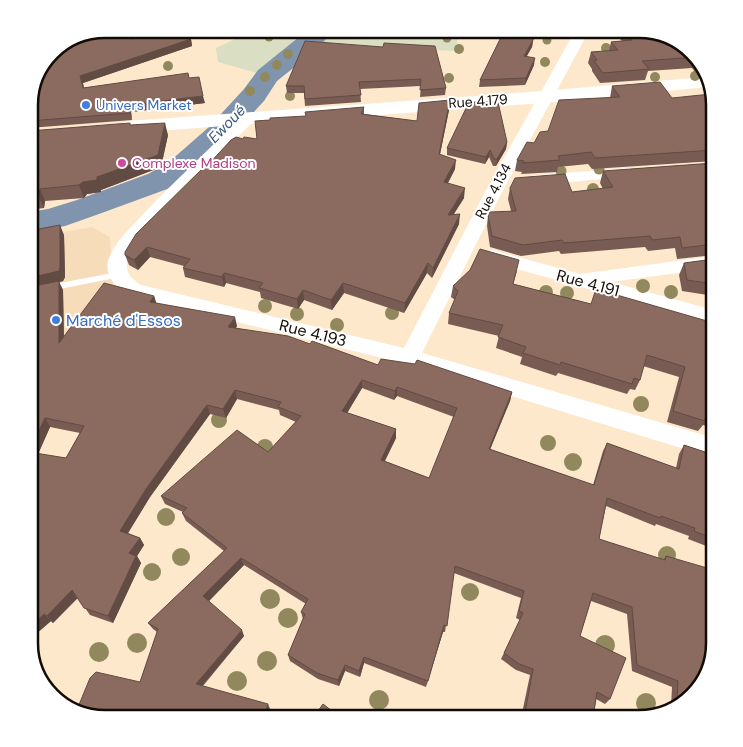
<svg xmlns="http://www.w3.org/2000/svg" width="743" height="747" font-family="'DM Sans',sans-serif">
<rect width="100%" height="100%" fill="#fee8cc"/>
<path fill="#f6dcb9" d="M92,227L110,237L113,284L55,356L29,238Z"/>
<path fill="#dadfc4" d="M272,29H460L455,51L308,44L267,76L218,62L216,48L241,36Z"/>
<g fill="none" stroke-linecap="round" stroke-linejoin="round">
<path fill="#8194ae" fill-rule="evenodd" d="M309,29H335L317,49L277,81L264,101L229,139L191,176L170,188L99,214L65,226L29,234V212L48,209L77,200L148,174L169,162L209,127L244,89L258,70Z"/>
<path fill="#fff" fill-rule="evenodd" d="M118,272L122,275L121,277L49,291L44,288L49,285Z"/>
<g fill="#fff" fill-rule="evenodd">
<path d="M576,29H590L502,192L422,353L714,438V458L410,365L128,295C115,287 103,274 109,258C116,240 132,227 144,213C177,179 211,147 245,114H255L258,117L255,120C234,141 130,240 127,261C126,274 130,278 141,285L404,348L485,192Z"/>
<path d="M629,168L635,170L637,173L635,176L537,185L531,184L529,180L531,176L537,175Z"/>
<path d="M492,250L580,274L714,256V268L611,282L714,310V324L485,260L483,256L485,252Z"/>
</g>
<path fill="#fff" fill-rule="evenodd" d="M704,77L708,87L543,103L128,133L121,131L118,127L121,123L128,121L543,91Z"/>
</g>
<g fill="#91895d">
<circle cx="269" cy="37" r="4.5"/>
<circle cx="447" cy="38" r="4.5"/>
<circle cx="547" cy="40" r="4.5"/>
<circle cx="606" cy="48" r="5"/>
<circle cx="459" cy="49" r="5"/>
<circle cx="288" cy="54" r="5"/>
<circle cx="545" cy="62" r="5"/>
<circle cx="277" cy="65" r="5"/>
<circle cx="168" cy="66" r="5"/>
<circle cx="695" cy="76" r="5"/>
<circle cx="265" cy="77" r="5"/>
<circle cx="655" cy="77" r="5"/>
<circle cx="449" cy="78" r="5"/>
<circle cx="250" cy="91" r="5"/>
<circle cx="290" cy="96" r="5"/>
<circle cx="599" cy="169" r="5.5"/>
<circle cx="561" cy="171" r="5.5"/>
<circle cx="593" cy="189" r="6"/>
<circle cx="643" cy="286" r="7"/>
<circle cx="546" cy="292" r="7"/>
<circle cx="671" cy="292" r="7"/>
<circle cx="567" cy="293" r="7"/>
<circle cx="265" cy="306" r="7"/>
<circle cx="392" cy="313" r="7"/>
<circle cx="297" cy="314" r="7"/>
<circle cx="337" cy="325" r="7"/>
<circle cx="641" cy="404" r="8"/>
<circle cx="219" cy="420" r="8"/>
<circle cx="548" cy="443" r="8"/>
<circle cx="265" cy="447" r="8"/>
<circle cx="573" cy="462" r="9"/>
<circle cx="166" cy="517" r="9"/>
<circle cx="667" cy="555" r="9"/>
<circle cx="181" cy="557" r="9"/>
<circle cx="152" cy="572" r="9"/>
<circle cx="470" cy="592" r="9"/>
<circle cx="270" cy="599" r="10"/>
<circle cx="288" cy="618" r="10"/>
<circle cx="137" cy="643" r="10"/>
<circle cx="605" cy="645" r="10"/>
<circle cx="99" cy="652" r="10"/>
<circle cx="267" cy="661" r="10"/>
<circle cx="237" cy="681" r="10"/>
<circle cx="379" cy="700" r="10"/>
<circle cx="646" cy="703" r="10"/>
</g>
<g fill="#785c53" fill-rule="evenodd">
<path d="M482,29H535L532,47L526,57L534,65L525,85L479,87L480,80L504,31Z"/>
<path d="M622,29H643L696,55L704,76H698L692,68L648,71L645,80L600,83L592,71V69L588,63L591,52L609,51L611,42L622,41L619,38Z"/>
<path d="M132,39H191L192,46L83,83L84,88L189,78L205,103L131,112L132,120L29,128V99Z"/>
<path d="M383,47L446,88L445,95L420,97L421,86L360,89L361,102L305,106L304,93H287L286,86Z"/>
<path d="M612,86L672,98L714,104V161L592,169L588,164L558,167L557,172L521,174L522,172L515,171L517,160L548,131L610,98Z"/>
<path d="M364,107V114L417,121L449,110L440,154L455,169L448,183L464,198L453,215L459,224L432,278L427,273L404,313L344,293L332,310L304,300L298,309L261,298L260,292L226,283L224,287L185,277L183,268L184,266L150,257L138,270L129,265L125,255L206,167L243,139H257L270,120L306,116Z"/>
<path d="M130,125L168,135L161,167L101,190V192L87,194L84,198L45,201L44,208L29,210V131Z"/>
<path d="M507,142L506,149L496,166H493L489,157L485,164L447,155V148Z"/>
<path d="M714,163V255L677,259L675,248L648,251L645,247L561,254L559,251L521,256L490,247L487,226L488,215L511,211L508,199L510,188L572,192L603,189L600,183L603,171Z"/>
<path d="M29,231L64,235L65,277L63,281L59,282L63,290L64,337L154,296L156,303L237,326L236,328L310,344L378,365L512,392L510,401L490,449L593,485L603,451L607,443L676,468L679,454L684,445L714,455V549L688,539L689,536L656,524L655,526L606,506L599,539L663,560L666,556L688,700L671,706L672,687L632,671L627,614L591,601L580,636L610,699L605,704L596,699L593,718H521L530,675L516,670L501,659L520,620L516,618L521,598L454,573L445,632H443L426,687L364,663L360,677L345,671L339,686L318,679L290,661L288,655L303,619L301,612L306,604L244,565L209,601L244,636L203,686L270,709L140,682L157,632L153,629L148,623L224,551L186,521L182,513L183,512L165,504L161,496L268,452L296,422L280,415L279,410L237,399L226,418L210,414L150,497L128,533L140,538L144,545L137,556L141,563L113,623L90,615L78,598L53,623L51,621L29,640L38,495L29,494ZM362,388L394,400L397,396L454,417L429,478L385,461L396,438V429L347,413ZM50,427L80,433L66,458L38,454Z"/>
<path d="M714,259V296L682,291L679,275L684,263Z"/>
<path d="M517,271L513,284L591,304L714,323V428L703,425L698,431L667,422L679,377L643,366L640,380L635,390L630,389L627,394L558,373L556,376L520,364L522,357L496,348L499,336L448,324L449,313L455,300L451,297L453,286Z"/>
</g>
<g fill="#614b43">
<path d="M191,39L192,46L83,83L85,95L80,76Z"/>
<path d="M533,40L532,47L523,63L524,56Z"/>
<path d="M535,58L534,65L525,85L526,78Z"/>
<path d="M203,96L205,103L131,112L132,120L130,113L129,105Z"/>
<path d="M450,100L449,110L438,164L439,154Z"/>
<path d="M165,123L168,135L161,167L101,190V192L87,194L84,198L79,185L83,182L97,177Z"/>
<path d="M507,142L506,149L496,166L497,159Z"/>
<path d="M490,150L489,157L485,164L486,157Z"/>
<path d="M456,160L455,169L443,192L444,182Z"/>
<path d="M465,188L464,198L447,225L448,215Z"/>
<path d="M40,189L45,201L44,208L38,196Z"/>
<path d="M460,214L459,224L432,278L433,268Z"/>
<path d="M60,225L64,235L65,277L63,281L59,282L63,290L64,352L29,289V278Z"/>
<path d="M147,247L150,257L138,270L134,260Z"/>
<path d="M428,263L427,273L404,313L405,303Z"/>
<path d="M224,273L226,283L224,287L222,277Z"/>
<path d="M343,283L344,293L332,310L331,300Z"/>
<path d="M303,290L304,300L298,309L297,299Z"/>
<path d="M154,296L157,305L150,302Z"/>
<path d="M235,317L237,326L230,336L228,327Z"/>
<path d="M362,380V388L343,420L342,411Z"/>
<path d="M397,387V396L394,400L395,391Z"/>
<path d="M235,390L237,399L226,418L223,409Z"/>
<path d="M512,392L510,401L487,457L489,449Z"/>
<path d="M207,405L210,414L150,497L125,538L120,531L146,489Z"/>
<path d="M45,418L50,427L35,461L29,452Z"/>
<path d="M396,429V438L381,468V460Z"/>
<path d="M140,538L144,545L137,556L141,563L113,623L108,616L129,553Z"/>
<path d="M241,558L244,565L207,603L203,596Z"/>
<path d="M72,590L78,597L53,623L47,616Z"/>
<path d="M44,614L51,621L29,640V628Z"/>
<path d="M444,625L443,632L426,687L428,681Z"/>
<path d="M242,630L244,636L199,689L196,684Z"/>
<path d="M364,657V663L360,677L359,671Z"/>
<path d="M345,665V671L339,686L338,680Z"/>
<path d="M58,695L65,700L62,704L55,698Z"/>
<path d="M268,704L270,709L267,718H263Z"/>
</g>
<g fill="#8b6b60" stroke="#614b43" fill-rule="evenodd">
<path d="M104,29H115L132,39L157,29H172L191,39L80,76L83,88L188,73L189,78L199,77L203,96L129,105L130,113L29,121V99L54,48Z"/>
<path d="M505,29H535L533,40L524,56L535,58L526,78L480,80Z"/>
<path d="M623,29H643L696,55L697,59L696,57L642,61L649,69L603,73L594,61L597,60L591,52L618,50L611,42L632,40Z"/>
<path d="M305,41L383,47L384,43L435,46L446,88L420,90L421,79L359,82L361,95L305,99L304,86H286Z"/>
<path d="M660,82L672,98L711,94L714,104V150L595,158L591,152L558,156L560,160L523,163L524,161L517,160L527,142L534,143L540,132L548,131L559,100L620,97L612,86Z"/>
<path d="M450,100L439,154L456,160L444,182L465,188L448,215L460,214L433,268L428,263L405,303L343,283L331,300L303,290L297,299L259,288L263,283L224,273L222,277L183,268L190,259L147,247L134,260L125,255V252L136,234L204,167H206L231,140L236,137L243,139L244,137L257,139L255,121L270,120V118L306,116L305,112L364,107L361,114L417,121L419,103Z"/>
<path d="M469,102H498L507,142L497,159H494L490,150L486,157L447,148Z"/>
<path d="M130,123V125L165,123L158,155L97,177V180L83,182L79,185L40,189L38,196L29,197V131Z"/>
<path d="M714,163V244L682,248L680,237L652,240L650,236L564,243L562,240L523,245L492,236L488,215L490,212L516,211L510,188L515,178L565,174L572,192L613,187L603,171Z"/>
<path d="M60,225V267L59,271L29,278V231Z"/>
<path d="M480,249L519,260L513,284L591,304L596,289L714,323V416L706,413L705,421L673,411L685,367L647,355L640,380L634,378L632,384L561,362L560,365L523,353L526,347L498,337L503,325L449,313L458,291L453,286L470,270Z"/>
<path d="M714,259V284L687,280L684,263Z"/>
<path d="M59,281V343L104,283L154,296L150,302L235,317L228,327L288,336L310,344L312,341L378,365L381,359L415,364L417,360L512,392L489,449L594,485L607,443L679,469L684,445L714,455V539L694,531L695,528L661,516L660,518L607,498L599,539L665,560L666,556L714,570V643L707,676L688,700L677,704L678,681L637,665L632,607L593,593L580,636L626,658L610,699L597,692L593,718H524L533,669L519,664L504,653L523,613L519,611L524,591L455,566L447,626L444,625L428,681L364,657L359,671L345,665L338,680L317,673L288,655L305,614L301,612L308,599L241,558L203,596L242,630L196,684L268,704L263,718H104L76,712L90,678L96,672L140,682L158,629L148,623L227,548L182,513L187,508L161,496L237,430L268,452L301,416L278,407L281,402L235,390L223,409L207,405L146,489L120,531L140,538L129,553L136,556L108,616L84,608L72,590L47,616L44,614L29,628V501L37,500L38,488L29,487V287ZM362,380L395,391L397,387L457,408L429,478L381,460L396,429L342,411ZM45,418L84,426L66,458L29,452Z"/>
<path d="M45,686L58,695L55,698L47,692Z"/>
<path d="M323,704L341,718H313Z"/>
</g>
<g fill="#3f7fe0" stroke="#fff" stroke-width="2">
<circle cx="86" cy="105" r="5"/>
<circle cx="56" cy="320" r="5"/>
</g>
<circle fill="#d1479c" stroke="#fff" stroke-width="2" cx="122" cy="163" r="5"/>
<g text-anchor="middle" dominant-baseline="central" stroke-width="4" stroke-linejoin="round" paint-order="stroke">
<g font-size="14" fill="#130c04" stroke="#fff">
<text transform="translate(478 101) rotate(-4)">Rue 4.179</text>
<text transform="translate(493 191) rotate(-62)">Rue 4.134</text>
</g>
<g font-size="14" fill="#366cbe" stroke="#fff" text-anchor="start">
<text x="96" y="105">Univers Market</text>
</g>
<g font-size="14" fill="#b23c85" stroke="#fff" text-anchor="start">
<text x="132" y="163">Complexe Madison</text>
</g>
<g font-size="15" font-style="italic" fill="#39577f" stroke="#fff">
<text transform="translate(227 124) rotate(-46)">Ewoué</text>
</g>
<g font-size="16" fill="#130c04" stroke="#fff">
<text transform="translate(588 283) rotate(15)">Rue 4.191</text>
<text transform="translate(313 333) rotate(14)">Rue 4.193</text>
</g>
<g font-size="16" fill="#366cbe" stroke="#fff" text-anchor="start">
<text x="66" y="320">Marché d'Essos</text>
</g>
</g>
<path d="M0 0H743V747H0ZM105 38H639A67 67 0 0 1 706 105V643A67 67 0 0 1 639 710H105A67 67 0 0 1 38 643V105A67 67 0 0 1 105 38Z" fill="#fff" fill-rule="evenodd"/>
<path fill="none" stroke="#130c04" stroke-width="2.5" d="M105 38H639A67 67 0 0 1 706 105V643A67 67 0 0 1 639 710H105A67 67 0 0 1 38 643V105A67 67 0 0 1 105 38Z"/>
</svg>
